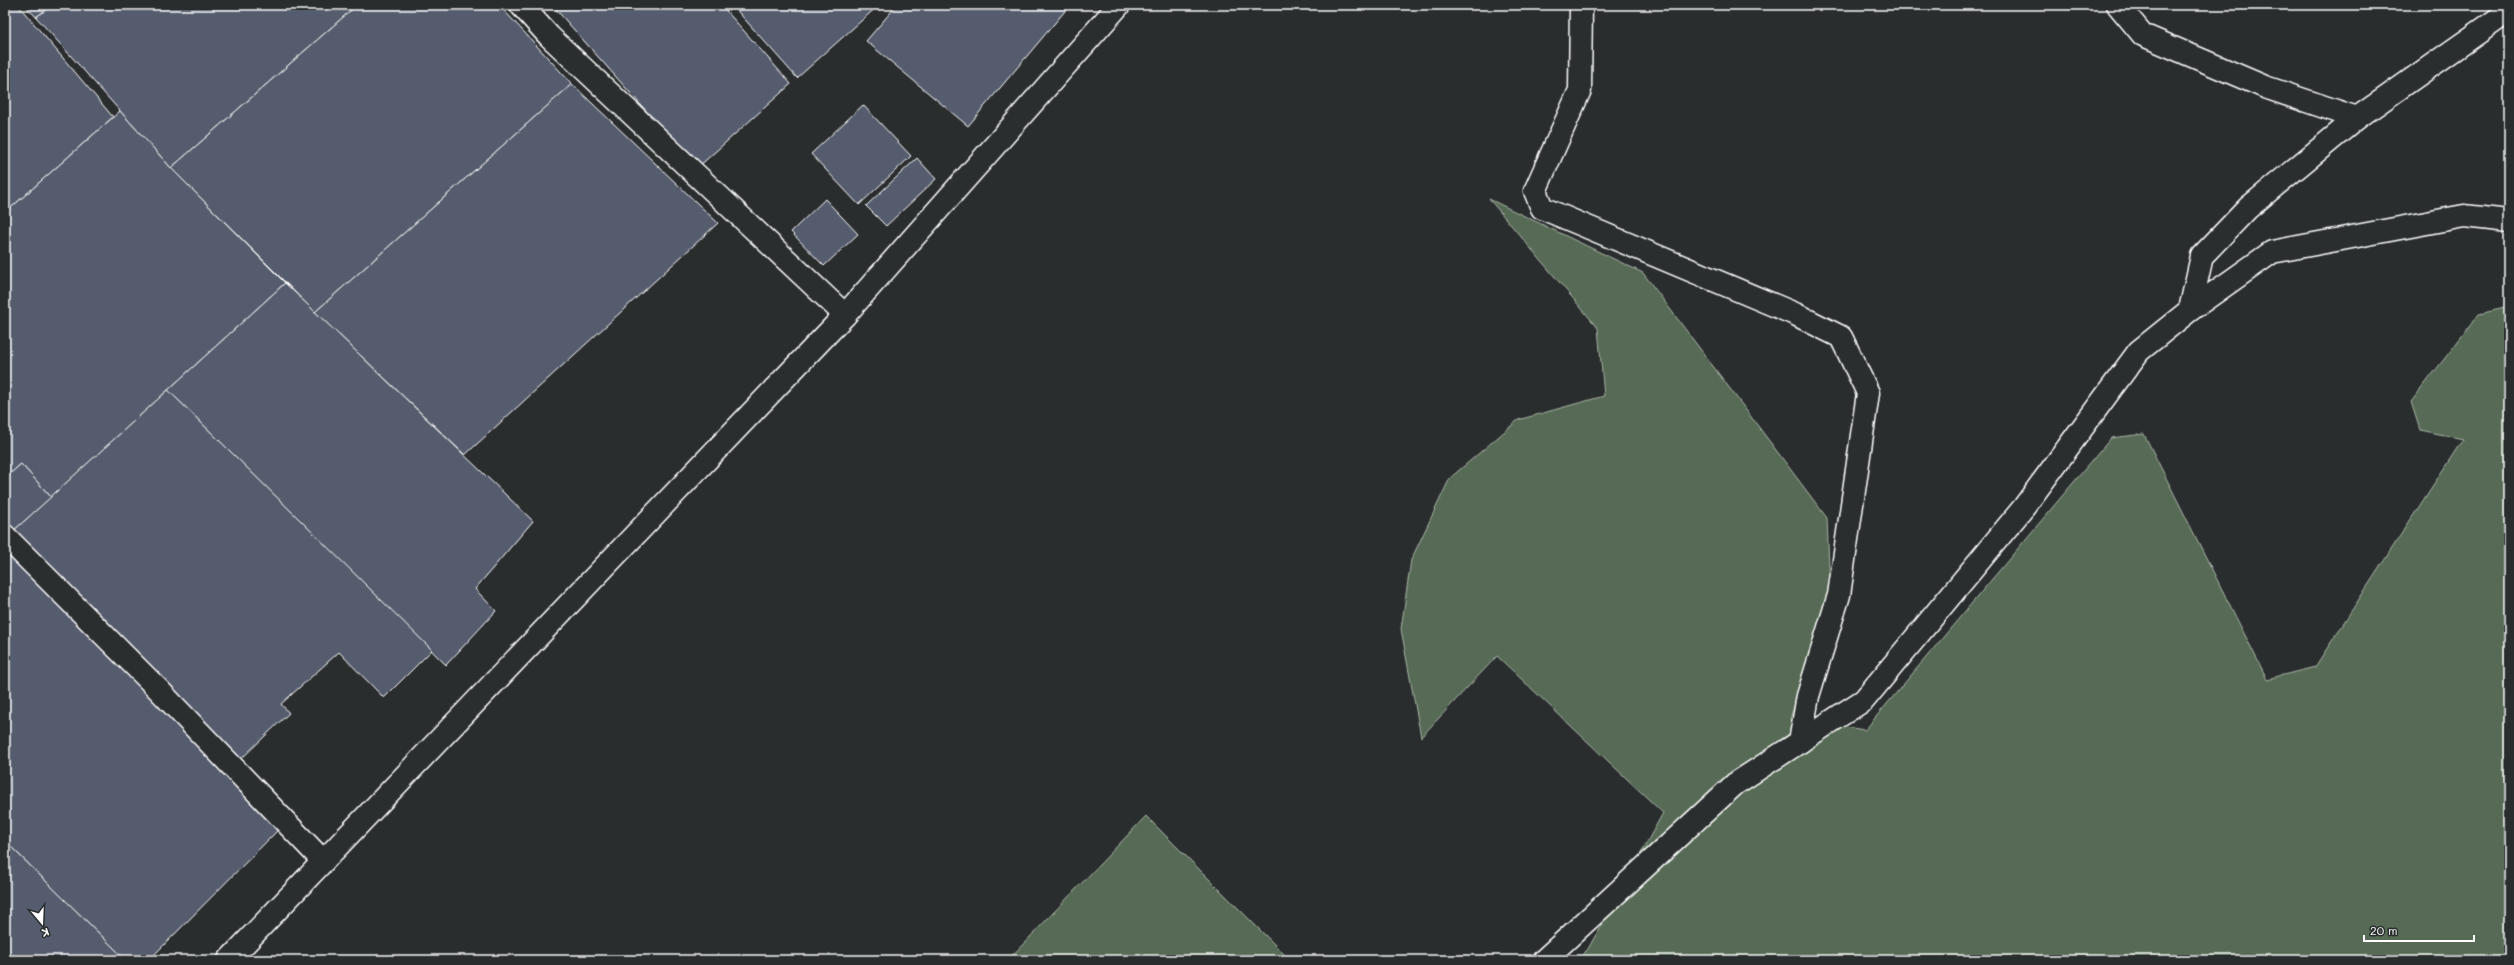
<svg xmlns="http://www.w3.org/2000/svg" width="2514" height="965" font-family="Mali,sans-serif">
<rect width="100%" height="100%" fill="#2a2d2e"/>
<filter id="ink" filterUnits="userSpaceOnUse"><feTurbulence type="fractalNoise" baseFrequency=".025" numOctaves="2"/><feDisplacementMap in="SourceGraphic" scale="8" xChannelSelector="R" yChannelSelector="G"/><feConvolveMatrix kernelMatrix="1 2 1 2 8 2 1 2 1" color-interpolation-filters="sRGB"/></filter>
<g filter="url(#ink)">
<g fill="#576b55" stroke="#abb5aa">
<path d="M1489,199L1643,273L1827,518L1830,593L1790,719L1865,730L2111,438L2144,434L2267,679L2315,667L2463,439L2420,430L2411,402L2479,314L2509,307V960H1577L1588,949L1663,813L1497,656L1421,737L1401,629L1411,560L1450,478L1518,420L1604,396L1598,328Z"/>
<path d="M1146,816L1290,960H1008Z"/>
</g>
<g fill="#545c6d" stroke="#fff">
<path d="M5,5H18L113,117L5,213Z"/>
<path d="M25,5H53L36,17Z"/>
<path d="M53,5H357L171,168L36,17Z"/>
<path d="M357,5H499L572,84L315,312L171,168Z"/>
<path d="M552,5H721L791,84L697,168Z"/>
<path d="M732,5H879L797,78Z"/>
<path d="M897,5H1070L968,126L866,41Z"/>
<path d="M572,84L718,223L465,455L315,312Z"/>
<path d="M863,105L911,156L859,205L811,154Z"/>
<path d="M120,111L171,168L285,283L51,497L21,464L5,478V213Z"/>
<path d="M917,158L936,179L886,226L866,206Z"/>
<path d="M825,199L858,234L824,266L791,232Z"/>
<path d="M285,283L533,521L475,589L496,611L446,665L168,390Z"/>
<path d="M168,390L432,650L384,698L339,652L281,704L289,713L240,760L12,532Z"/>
<path d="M21,464L51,497L12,532L5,524V478Z"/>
<path d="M5,551L281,827L149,960H126L5,841Z"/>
<path d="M5,841L119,953L109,960H5Z"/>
</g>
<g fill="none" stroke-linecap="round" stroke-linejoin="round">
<g stroke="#fff" stroke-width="25">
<g id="street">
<path d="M521,5L549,36L845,315"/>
<path d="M1581,5L1580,90L1535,191L1542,208L1795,314L1841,337L1868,393L1839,595L1808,696L1800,742"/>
<path d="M2118,5L2143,35L2265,87L2357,118"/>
<path d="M2190,310L2202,256L2248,208L2357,118L2509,11"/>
<path d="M5,536L158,689L323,861"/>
<path d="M1544,960L1735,784L1864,700L2024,507L2139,351L2190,310L2272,252L2464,216L2509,221"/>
</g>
</g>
<g stroke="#fff" stroke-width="25">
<path id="secondary" d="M229,960L845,315L1119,5"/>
</g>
<use href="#street" stroke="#2a2d2e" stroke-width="22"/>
<use href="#secondary" stroke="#2a2d2e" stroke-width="22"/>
</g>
</g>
<rect width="2514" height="965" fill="none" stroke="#2a2d2e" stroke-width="20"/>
<rect x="10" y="10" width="2494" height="945" fill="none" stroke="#fff" stroke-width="1.5" filter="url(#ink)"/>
<g transform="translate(42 923) rotate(161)" stroke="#2a2d2e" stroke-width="3" paint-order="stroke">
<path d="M0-3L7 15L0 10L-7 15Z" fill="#ffffff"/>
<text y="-6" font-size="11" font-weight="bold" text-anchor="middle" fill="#ffffff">K</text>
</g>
<path d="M2364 935v6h110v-6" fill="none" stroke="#ffffff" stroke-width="2"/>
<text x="2370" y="935" font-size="12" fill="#ffffff" stroke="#2a2d2e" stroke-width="3" paint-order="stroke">20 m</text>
</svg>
